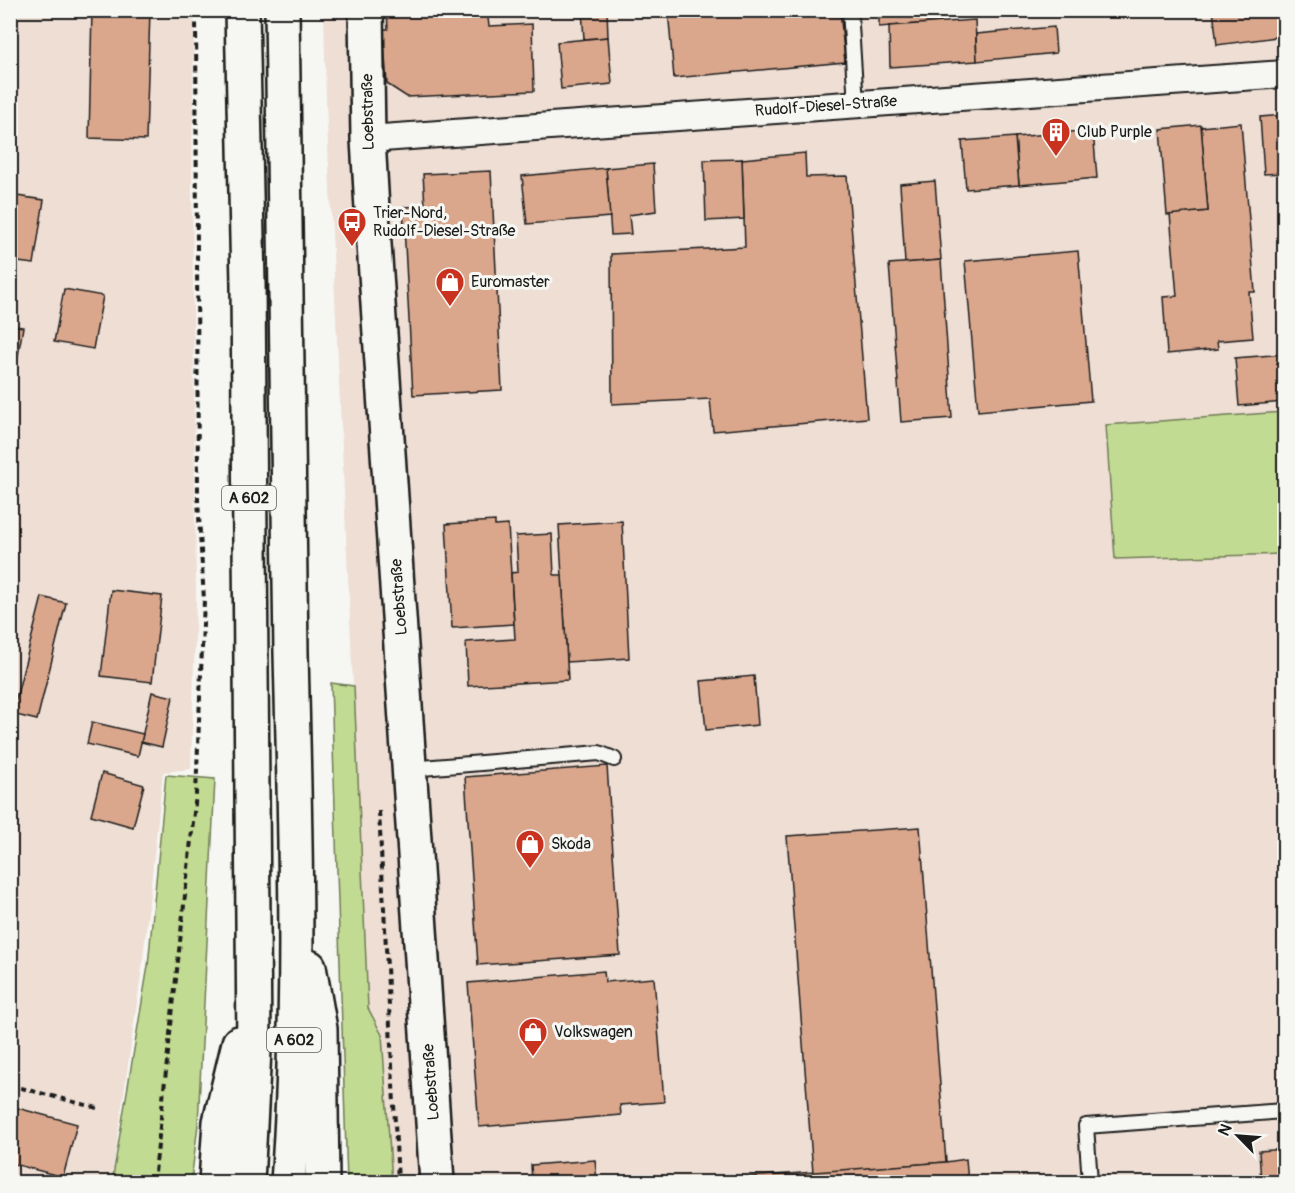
<svg xmlns="http://www.w3.org/2000/svg" width="1295" height="1193" font-family="Pangolin,sans-serif">
<rect width="100%" height="100%" fill="#f6f6f2"/>
<filter id="ink" filterUnits="userSpaceOnUse"><feTurbulence type="fractalNoise" baseFrequency=".0167" numOctaves="2"/><feDisplacementMap in="SourceGraphic" scale="12" xChannelSelector="R" yChannelSelector="G"/><feConvolveMatrix kernelMatrix="1 2 1 2 8 2 1 2 1" color-interpolation-filters="sRGB"/></filter>
<g filter="url(#ink)">
<g fill="#eeded4">
<path d="M10,11H194L192,188L196,601L191,769L163,772L142,968L111,1182H11Z"/>
<path d="M324,11H1284V1182H392L382,1035L368,1008L326,102Z"/>
</g>
<g fill="#c2db92" stroke="#6f7c57" stroke-width="1.5">
<path d="M1284,412V554L1115,559L1106,425Z"/>
<path d="M331,683L354,686L368,1008L382,1035L392,1182H347Z"/>
<path d="M166,775L215,779L198,1124L191,1182H112L148,966Z"/>
</g>
<g fill="#daa78d" stroke="#1c1c1c" stroke-width="1.5">
<path d="M92,10H150L146,140L89,138Z"/>
<path d="M387,10H487L489,26L532,24L534,91L407,97L387,84L383,29H388Z"/>
<path d="M582,10H607L608,37L584,39Z"/>
<path d="M668,10H840L845,62L674,78Z"/>
<path d="M879,10H941V22L879,27Z"/>
<path d="M1213,10H1284V36L1217,45Z"/>
<path d="M975,20L977,61L890,67L889,26Z"/>
<path d="M1054,27L1056,53L977,61L976,34Z"/>
<path d="M608,37L612,84L561,89L557,42Z"/>
<path d="M1284,115V173L1264,174L1260,117Z"/>
<path d="M1241,123L1255,292H1249L1253,338L1217,341L1218,349L1167,354L1163,297L1177,296L1170,214L1208,211L1201,127Z"/>
<path d="M1201,125L1208,211L1167,215L1160,129Z"/>
<path d="M1093,130L1097,178L1019,185L1015,137Z"/>
<path d="M1015,137L1019,185L966,189L962,141Z"/>
<path d="M805,153L806,177L847,176L867,418L713,431L710,399L612,404L611,254L745,247L742,159Z"/>
<path d="M742,159L744,219L706,221L704,160Z"/>
<path d="M653,164L656,211L629,215L631,234L611,235L606,168Z"/>
<path d="M606,168L610,217L527,224L522,176Z"/>
<path d="M491,171L502,390L413,395L403,207L425,206L423,174Z"/>
<path d="M935,181L941,260L905,263L900,184Z"/>
<path d="M10,195L44,200L34,264L10,261Z"/>
<path d="M1078,251L1091,401L978,411L965,261Z"/>
<path d="M941,260L952,418L901,422L889,264Z"/>
<path d="M64,289L103,296L93,349L54,342Z"/>
<path d="M10,325L23,327L12,390H10Z"/>
<path d="M1284,354V402L1239,406L1235,358Z"/>
<path d="M495,521V526L508,525L514,624L452,628L446,524Z"/>
<path d="M622,521L629,658L567,662L559,525Z"/>
<path d="M552,534L554,575H562L568,680L468,686L466,642L515,639L511,573L518,572L516,536Z"/>
<path d="M111,590L162,596L152,682L101,676Z"/>
<path d="M42,597L66,603L37,720L12,714Z"/>
<path d="M754,676L758,725L706,730L701,681Z"/>
<path d="M152,692L173,697L162,747L141,742Z"/>
<path d="M92,722L143,734L138,756L87,744Z"/>
<path d="M607,766L620,955L478,965L465,777Z"/>
<path d="M102,773L144,785L133,827L91,815Z"/>
<path d="M920,827L946,1162L813,1173L787,836Z"/>
<path d="M604,971L605,982L654,978L664,1102L620,1105L621,1115L479,1127L468,983Z"/>
<path d="M10,1106L77,1124L63,1177L10,1163Z"/>
<path d="M1284,1149V1182H1261L1259,1151Z"/>
<path d="M966,1159L968,1182H681L946,1162Z"/>
<path d="M595,1160L597,1182H532L531,1165Z"/>
</g>
<g fill="none" stroke-linecap="round" stroke-linejoin="round">
<g stroke="#1c1c1c" stroke-width="18">
<g id="service">
<path d="M850,10L856,104"/>
<path d="M410,769L599,753L614,759"/>
<path d="M1090,1182L1086,1126L1284,1111"/>
</g>
</g>
<g stroke="#1c1c1c" stroke-width="30">
<path id="minor" d="M368,139L1284,74"/>
</g>
<g stroke="#1c1c1c" stroke-width="38">
<path id="secondary" d="M366,10L368,139L374,244L437,1182"/>
</g>
<g stroke="#1c1c1c" stroke-width="38">
<g id="motorway">
<path d="M242,10L248,284L254,1050L247,1182"/>
<path d="M282,10C283,225 287,439 291,653C295,829 301,1006 288,1182"/>
<path d="M309,967L320,1029L322,1182"/>
<path d="M216,1182L220,1122L239,1043"/>
</g>
</g>
<g stroke="#1c1c1c" stroke-width="4" stroke-dasharray="6 4.5" stroke-linecap="butt">
<path d="M379,811L398,1182"/>
<path d="M10,1085L101,1109"/>
<path d="M154,1182L196,794L204,600L198,500L196,10"/>
</g>
<use href="#service" stroke="#f6f6f2" stroke-width="14"/>
<use href="#minor" stroke="#f6f6f2" stroke-width="26"/>
<use href="#secondary" stroke="#f6f6f2" stroke-width="33"/>
<use href="#motorway" stroke="#f6f6f2" stroke-width="33"/>
</g>
</g>
<defs>
<g id="building-pin" transform="scale(1.5)"><path d="M0 17L-7.5 6A9.5 9.5 0 1 1 7.5 6Z" fill="#c8321e" stroke="#f6f6f2"/><path d="M-4-6H4V6H1V3H-1V6H-4ZM-2.5-4.3h1.7v1.8h-1.7ZM.8-4.3h1.7v1.8H.8ZM-2.5-1h1.7V.8h-1.7ZM.8-1h1.7V.8H.8Z" fill="#fff"/></g>
<g id="bus-pin" transform="scale(1.5)"><path d="M0 17L-7.5 6A9.5 9.5 0 1 1 7.5 6Z" fill="#c8321e" stroke="#f6f6f2"/><path d="M-5-6H5V4H4V6H2V4H-2V6H-4V4H-5ZM-3.5-4V0h7V-4ZM-3.5 1.2v1.5H-2V1.2ZM2 1.2v1.5H3.5V1.2Z" fill="#fff"/></g>
<g id="shop-pin" transform="scale(1.5)"><path d="M0 17L-7.5 6A9.5 9.5 0 1 1 7.5 6Z" fill="#c8321e" stroke="#f6f6f2"/><path d="M-5-2.5h2.3a2.7 3.5 0 0 1 5.4 0H5L5.5 6h-11ZM-1.5-2.5h3a1.5 2.3 0 0 0-3 0Z" fill="#fff"/></g>
</defs>
<g fill-rule="evenodd">
<use href="#building-pin" x="1056" y="132"/>
<use href="#bus-pin" x="352" y="222"/>
<use href="#shop-pin" x="450" y="282"/>
<use href="#shop-pin" x="530" y="844"/>
<use href="#shop-pin" x="533" y="1032"/>
</g>
<g text-anchor="middle" dominant-baseline="central" stroke-width="6" stroke-linejoin="round" paint-order="stroke">
<g fill="#f6f6f2" stroke="#5d5d5c" stroke-width="1.5">
<rect x="222" y="486" width="54" height="24" rx="4.5"/>
<rect x="267" y="1028" width="54" height="24" rx="4.5"/>
</g>
<g font-size="15" font-weight="bold" fill="#1c1c1c">
<text x="249" y="498">A 602</text>
<text x="294" y="1040">A 602</text>
</g>
<g font-size="16" fill="#1c1c1c" stroke="#f6f6f2">
<text transform="translate(826 106) rotate(-4)">Rudolf-Diesel-Straße</text>
<text transform="translate(368 112) rotate(-91)">Loebstraße</text>
<text transform="translate(399 597) rotate(-94)">Loebstraße</text>
<text transform="translate(431 1082) rotate(-94)">Loebstraße</text>
</g>
<g font-size="16" fill="#1c1c1c" stroke="#f6f6f2" text-anchor="start">
<text x="1077" y="132">Club Purple</text>
<text x="373" y="213">Trier-Nord,<tspan x="373" dy="18">Rudolf-Diesel-Straße</tspan></text>
<text x="471" y="282">Euromaster</text>
<text x="551" y="844">Skoda</text>
<text x="554" y="1032">Volkswagen</text>
</g>
</g>
<rect width="1295" height="1193" fill="none" stroke="#f6f6f2" stroke-width="36"/>
<rect x="18" y="18" width="1259" height="1157" fill="none" stroke="#1c1c1c" stroke-width="2" filter="url(#ink)"/>
<g transform="translate(1238 1136) rotate(295)" stroke="#f6f6f2" stroke-width="4.5" paint-order="stroke">
<path d="M0-4.5L10 22L0 15L-10 22Z" fill="#1c1c1c"/>
<text y="-9" font-size="16" font-weight="bold" text-anchor="middle" fill="#1c1c1c">N</text>
</g>
</svg>
